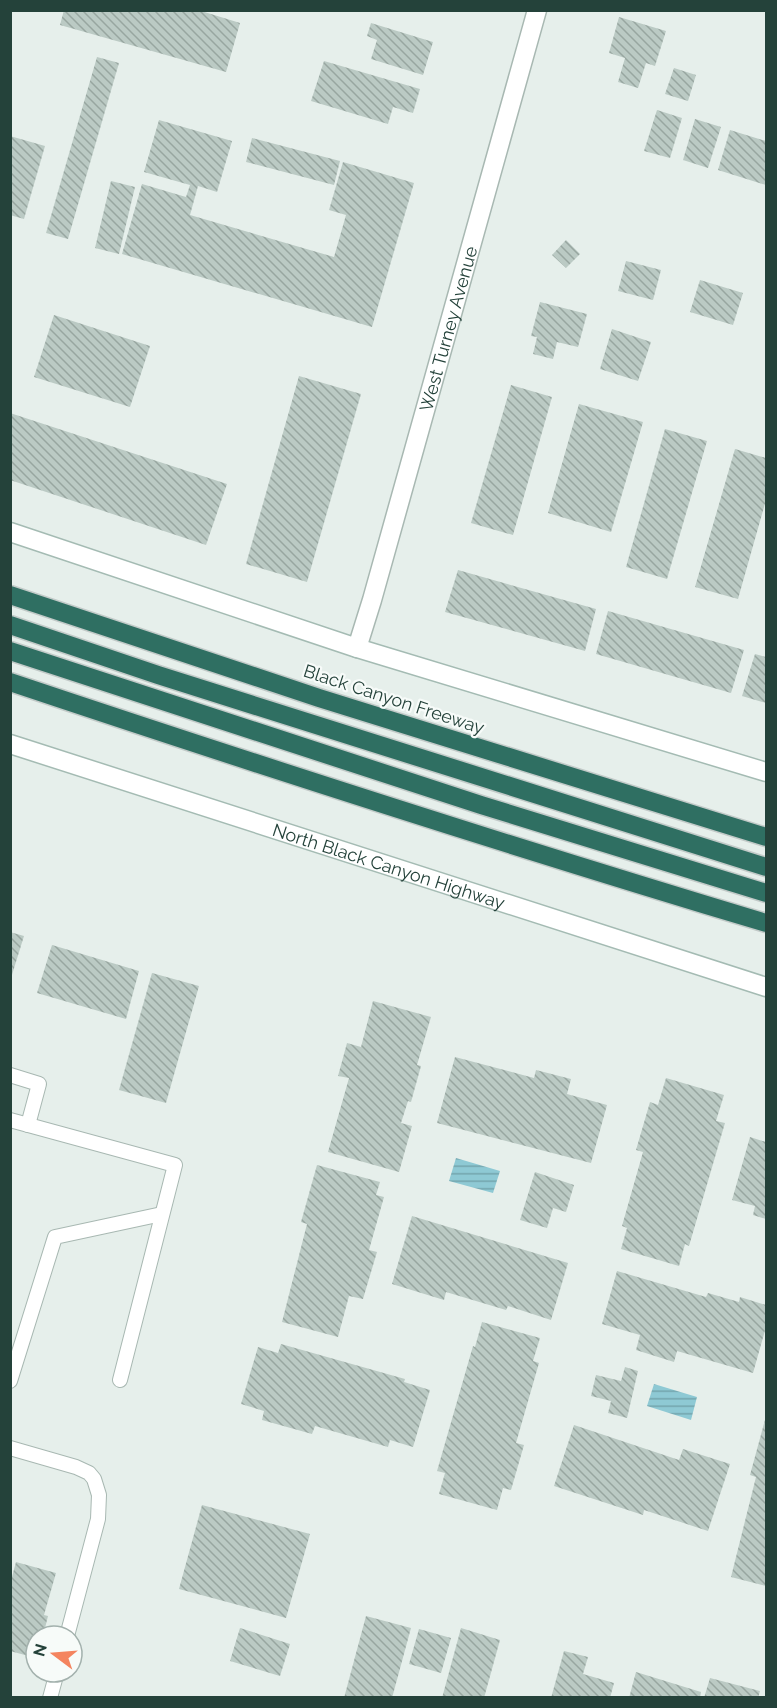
<svg xmlns="http://www.w3.org/2000/svg" width="777" height="1708" font-family="Raleway,sans-serif">
<defs>
<pattern id="water-rules" width="6" height="5" patternUnits="userSpaceOnUse" patternTransform="scale(1.5)"><rect width="6" height="5" fill="#8ec9d4"/><path d="M0 2.5h6" fill="none" stroke="#74a5ad"/></pattern>
<pattern id="building-back-hatch" width="6" height="6" patternUnits="userSpaceOnUse" patternTransform="scale(1.5)"><rect width="6" height="6" fill="#bbcac4"/><path d="M-1 5l2 2M0 0l6 6M5-1l2 2" fill="none" stroke="#98a6a0"/></pattern>
</defs>
<rect width="100%" height="100%" fill="#e6efeb"/>
<g fill="url(#water-rules)">
<path d="M456,1158L500,1171L493,1193L449,1181Z"/>
<path d="M654,1384L697,1397L691,1420L647,1406Z"/>
</g>
<g fill="url(#building-back-hatch)">
<path d="M64,10H198L240,23L226,72L60,25Z"/>
<path d="M619,17L666,31L655,66L646,63L638,88L618,82L625,58L609,53Z"/>
<path d="M371,23L433,42L423,75L371,59L377,40L367,36Z"/>
<path d="M97,57L119,63L68,239L46,233Z"/>
<path d="M324,61L420,89L413,113L393,107L388,124L311,101Z"/>
<path d="M674,68L696,75L688,101L665,94Z"/>
<path d="M657,110L682,118L670,158L644,151Z"/>
<path d="M695,119L721,127L708,168L683,160Z"/>
<path d="M159,120L232,141L217,192L198,186L190,215L334,257L346,215L329,210L343,162L414,183L372,327L122,254L142,184L186,197L190,185L144,172Z"/>
<path d="M730,130L766,141V185L718,170Z"/>
<path d="M10,136L45,146L24,219L10,215Z"/>
<path d="M252,138L340,161L334,185L246,162Z"/>
<path d="M111,181L135,187L119,254L95,248Z"/>
<path d="M566,240L580,254L566,268L552,255Z"/>
<path d="M626,261L661,270L653,300L618,291Z"/>
<path d="M700,280L743,293L733,325L690,312Z"/>
<path d="M540,302L587,314L578,347L557,342L553,359L533,354L537,337L531,336Z"/>
<path d="M54,315L150,346L130,407L34,377Z"/>
<path d="M612,329L651,342L638,381L600,369Z"/>
<path d="M299,376L361,394L307,582L246,564Z"/>
<path d="M511,385L552,397L513,535L471,523Z"/>
<path d="M579,404L643,422L611,532L548,513Z"/>
<path d="M10,413L227,484L206,545L10,480Z"/>
<path d="M665,429L707,441L667,579L626,567Z"/>
<path d="M735,449L766,458V500L738,599L695,587Z"/>
<path d="M458,570L596,609L585,651L445,612Z"/>
<path d="M608,611L744,650L731,693L596,654Z"/>
<path d="M755,654L766,657V703L742,696Z"/>
<path d="M10,932L24,936L11,978H10Z"/>
<path d="M52,945L139,971L126,1019L37,993Z"/>
<path d="M152,973L199,986L166,1103L119,1090Z"/>
<path d="M373,1001L431,1017L417,1065L421,1066L411,1102L408,1101L401,1123L412,1126L399,1172L328,1152L349,1078L338,1076L347,1043L361,1047Z"/>
<path d="M455,1057L534,1078L536,1070L571,1079L567,1094L607,1105L591,1163L437,1123Z"/>
<path d="M666,1078L724,1095L716,1121L725,1123L689,1246L685,1244L679,1266L621,1249L627,1228L622,1226L643,1152L636,1150L650,1102L658,1105Z"/>
<path d="M750,1137L766,1142V1219L753,1215L755,1206L732,1200Z"/>
<path d="M317,1165L380,1182L376,1195L384,1197L369,1250L377,1252L363,1299L349,1296L338,1337L282,1322L307,1224L301,1222Z"/>
<path d="M535,1172L574,1185L566,1212L553,1208L547,1228L520,1220Z"/>
<path d="M412,1216L568,1263L551,1320L508,1306L506,1310L446,1292L444,1300L392,1284Z"/>
<path d="M617,1271L706,1297L708,1293L739,1302L740,1297L766,1305V1327L753,1373L677,1351L674,1362L636,1350L640,1335L602,1324Z"/>
<path d="M482,1322L540,1338L533,1361L539,1363L516,1443L524,1445L511,1490L503,1488L497,1510L439,1494L445,1473L437,1471L473,1346L475,1347Z"/>
<path d="M281,1344L405,1379L404,1382L430,1390L413,1447L390,1440L388,1447L315,1426L312,1434L262,1420L264,1411L241,1404L258,1347L278,1353Z"/>
<path d="M625,1367L638,1371L627,1418L608,1413L611,1401L591,1396L596,1375L621,1381Z"/>
<path d="M766,1416V1586L731,1577L756,1477L750,1475Z"/>
<path d="M574,1425L679,1460L683,1449L730,1464L708,1531L644,1510L643,1515L554,1486Z"/>
<path d="M202,1505L310,1534L286,1618L179,1589Z"/>
<path d="M16,1562L56,1573L44,1615L48,1616L43,1636H36V1658L10,1651V1584Z"/>
<path d="M366,1616L411,1628L392,1698H344Z"/>
<path d="M240,1628L290,1644L280,1676L230,1661Z"/>
<path d="M461,1628L500,1640L484,1698H442Z"/>
<path d="M419,1629L451,1638L441,1673L409,1664Z"/>
<path d="M564,1651L588,1657L583,1674L614,1683L610,1698H551Z"/>
<path d="M636,1672L701,1692L700,1698H629Z"/>
<path d="M710,1678L760,1691L758,1698H704Z"/>
</g>
<g fill="none" stroke-linecap="round" stroke-linejoin="round">
<g stroke="#a8b8b2" stroke-width="16">
<g id="lane">
<path d="M10,1075L39,1084L28,1125"/>
<path d="M10,1120L175,1165L120,1380"/>
<path d="M10,1381L55,1237L162,1214"/>
<path d="M10,1448L76,1467L89,1473L94,1479L99,1495L98,1519L67,1636"/>
<path d="M50,1698L57,1672"/>
</g>
</g>
<g stroke="#a8b8b2" stroke-width="21">
<g id="street">
<path id="s1" d="M357,648L372,600L537,10"/>
</g>
</g>
<g stroke="#a4bbb3" stroke-width="21">
<g id="secondary">
<path d="M10,532L357,648L766,772"/>
<path id="s2" d="M10,744L766,987"/>
</g>
</g>
<g stroke="#c2cac8" stroke-width="21">
<g id="highway">
<path d="M10,595L319,698L766,837"/>
<path d="M10,625L158,675L766,867"/>
<path d="M10,651L481,805L766,893"/>
<path d="M10,682C261,766 513,847 766,923"/>
</g>
</g>
<use href="#lane" stroke="#fff" stroke-width="14"/>
<use href="#street" stroke="#fff" stroke-width="18"/>
<use href="#secondary" stroke="#fff" stroke-width="18"/>
<use href="#highway" stroke="#2f6f62" stroke-width="18"/>
</g>
<g text-anchor="middle" dominant-baseline="central" stroke-width="4.5" stroke-linejoin="round" paint-order="stroke">
<g font-size="18" fill="#24423a" stroke="#f7fbf9">
<text stroke="none"><textPath href="#s1" startOffset="332">West Turney Avenue</textPath></text>
<text transform="translate(394 699) rotate(18)">Black Canyon Freeway</text>
<text stroke="none"><textPath href="#s2" startOffset="398">North Black Canyon Highway</textPath></text>
</g>
</g>
<rect width="777" height="1708" fill="none" stroke="#24423a" stroke-width="24"/>
<g transform="translate(54 1654) rotate(286)"><circle r="28" fill="#f7fbf9" stroke="#a3b1ad" stroke-width="1.5"/>
<path d="M0-4.5L10 22L0 15L-10 22Z" fill="#f4845f"/>
<text y="-9" font-size="16" font-weight="bold" text-anchor="middle" fill="#24423a">N</text>
</g>
</svg>
